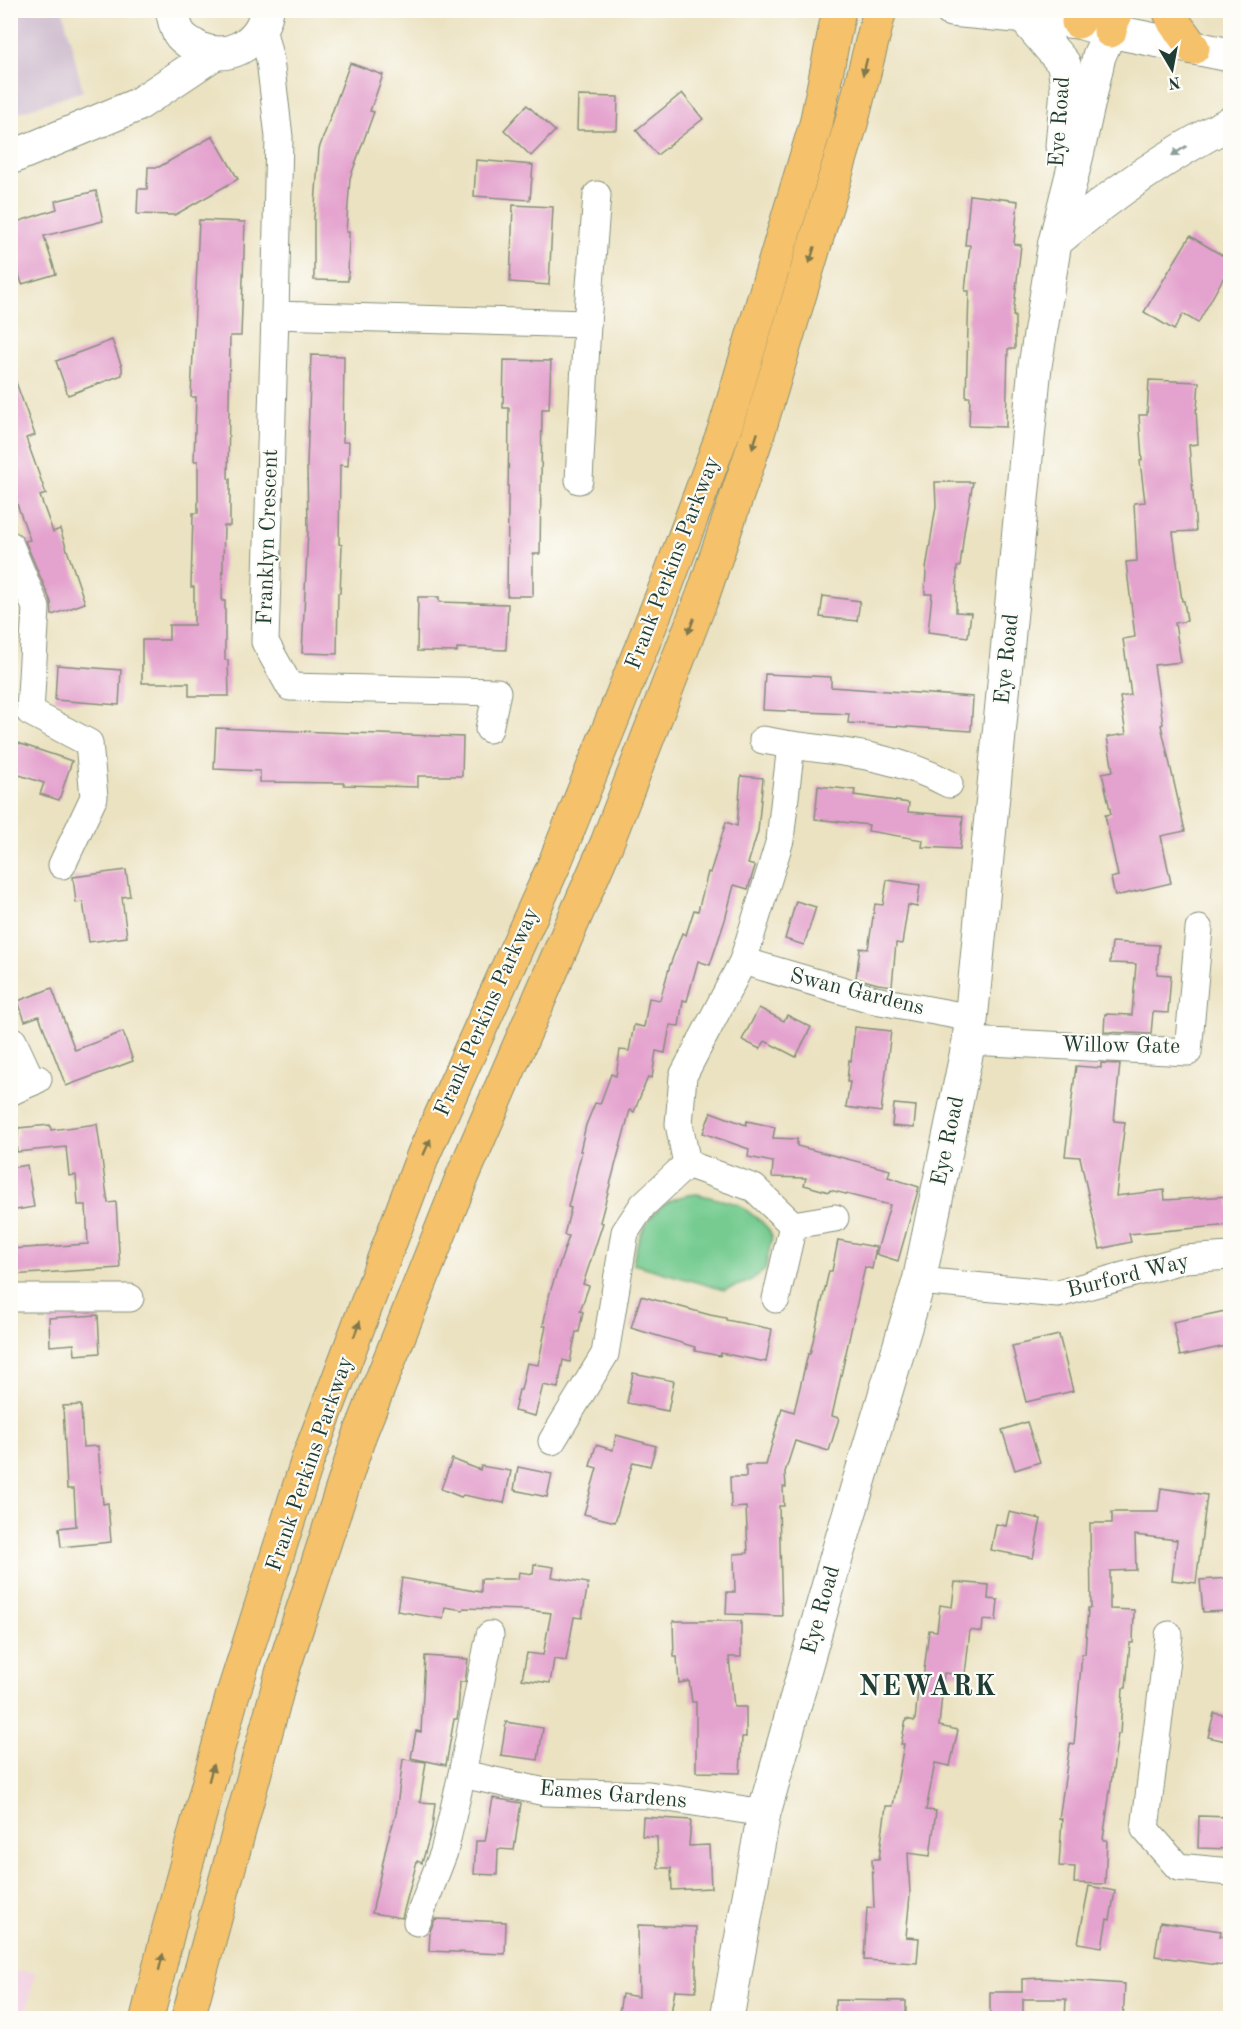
<svg xmlns="http://www.w3.org/2000/svg" width="1241" height="2029" font-family="'Old Standard TT',serif">
<rect width="100%" height="100%" fill="#fdfcf7"/>
<filter id="ink" filterUnits="userSpaceOnUse"><feTurbulence type="fractalNoise" baseFrequency=".0167" numOctaves="2"/><feDisplacementMap in="SourceGraphic" scale="12" xChannelSelector="R" yChannelSelector="G"/><feConvolveMatrix kernelMatrix="1 2 1 2 8 2 1 2 1" color-interpolation-filters="sRGB"/></filter>
<filter id="wash" filterUnits="userSpaceOnUse"><feTurbulence type="fractalNoise" baseFrequency=".008" numOctaves="4" result="noise"/><feDisplacementMap in="SourceGraphic" scale="24" xChannelSelector="R" yChannelSelector="G"/><feGaussianBlur stdDeviation="1.35" result="paint"/><feColorMatrix in="noise" values="0 0 0 0 0 0 0 0 0 0 0 0 0 0 0 0 0 1.4 0 .05"/><feComposite in="paint" operator="in"/></filter>
<g filter="url(#wash)">
<rect width="100%" height="100%" fill="#ebe2c1"/>
<path fill="#f2cfe1" d="M11,1971L35,1972L25,2018H11Z"/>
<path fill="#cfbdcf" d="M10,11H63L83,91L11,115Z"/>
<path fill="#75cb90" stroke="#4a8462" stroke-width="1.5" d="M697,1194L738,1204L762,1222L769,1230L772,1237L765,1270L748,1282L724,1290L633,1264C638,1228 657,1196 697,1194Z"/>
<g id="blocks">
<g fill="#e4a2ce">
<path d="M350,63L383,75L370,111L374,112L350,178L346,232H349L348,281L314,280V219L319,149Z"/>
<path d="M682,93L703,119L657,155L636,130Z"/>
<path d="M578,96L618,97L617,130H577Z"/>
<path d="M527,105L555,131L531,156L504,130Z"/>
<path d="M213,136L238,179L175,215L137,214L138,189H147L148,167H159Z"/>
<path d="M476,160L533,165L530,200L474,196Z"/>
<path d="M96,191L103,221L44,236L56,274L22,284L10,247V224L57,209L55,201Z"/>
<path d="M970,195L1018,201L1014,244L1021,245L1013,316H1015V349H1008L1006,427L969,426L970,397H966L969,291H965L970,245H965Z"/>
<path d="M513,205L553,207L549,285L510,282Z"/>
<path d="M199,220L245,222L241,336H230L228,479H230V526H224L222,601H225V660H228L229,696H189V683H142V640H169V625H194V587H191L193,513H198V461H194L196,397H191Z"/>
<path d="M1190,236L1230,260V266L1198,323L1183,314L1174,330L1144,312Z"/>
<path d="M112,340L122,367V375L68,395L56,361Z"/>
<path d="M311,355L344,356L343,442H349L348,466L340,465L339,544L342,545L340,593H338L337,654L302,653L308,530L307,464Z"/>
<path d="M504,360L551,361L549,409H542L540,554H533V596H507L509,408H503Z"/>
<path d="M10,374H13L35,435L26,438L46,494L40,496L53,532L60,529L85,603L52,615L51,602L25,541L30,540L17,504L10,507Z"/>
<path d="M1149,380L1199,382L1197,409H1196L1198,444L1189,445L1196,531L1173,532L1182,601H1184L1187,621L1175,623L1181,662L1154,665L1163,724L1161,725L1185,831L1161,836L1171,883L1115,896L1111,878L1118,876L1105,815L1111,814L1102,773L1113,771L1107,737L1126,734L1120,697L1131,695L1123,639L1135,637L1126,562L1137,561L1134,503L1145,502L1140,461L1142,460L1139,415H1147Z"/>
<path d="M935,482H973L964,532L960,567H957L956,612L971,613L968,637L928,632L932,594H925L926,569L936,506Z"/>
<path d="M823,596L860,601L857,621L820,617Z"/>
<path d="M418,597H439V602L508,604L506,650L457,648V652L417,651Z"/>
<path d="M57,665L121,670L119,705L55,700Z"/>
<path d="M765,674L831,677V687L973,697L971,731L848,723L849,714L763,710Z"/>
<path d="M216,728L463,737L462,776H418V787L344,785V783L260,782V771L214,769Z"/>
<path d="M18,743L72,761L59,800L40,794L44,783L10,772V765Z"/>
<path d="M741,776L763,778L758,831L748,864L755,866L748,889L734,885L725,920L710,965L698,961L687,1001L683,1000L679,1026L670,1025L665,1053L656,1051L652,1078L648,1077L634,1112L630,1110L600,1222L603,1223L583,1284L589,1286L580,1311L583,1312L579,1332H576L570,1362L563,1360L558,1388L543,1385L535,1416L514,1411L519,1390H521L527,1363L538,1365L546,1326H543L550,1292L569,1236L564,1235L571,1208L568,1207L582,1151H580L586,1125L595,1103L600,1104L611,1074L616,1076L620,1050L629,1051L634,1025L644,1027L649,998L660,1000L670,965L682,933L686,935L694,910L698,911L708,872L710,873L726,822L737,826Z"/>
<path d="M818,786L855,790L854,795L909,803L908,812L963,816L960,849L922,847L923,840L868,831L869,825L815,819Z"/>
<path d="M126,870L130,896L122,897L127,937L89,942L83,902L76,903L73,877Z"/>
<path d="M887,880L920,885L917,907L908,905L902,944L896,943L892,986L878,984L856,978L860,948L868,949L875,904L883,905Z"/>
<path d="M796,901L816,907L804,945L785,939Z"/>
<path d="M1112,942L1159,945L1157,974L1171,975L1168,1013L1153,1012L1151,1034L1104,1032L1105,1014L1132,1015L1136,964L1110,963Z"/>
<path d="M52,988L75,1050L123,1032L133,1061L66,1086L39,1016L25,1021L18,1001Z"/>
<path d="M759,1008L784,1021L787,1015L811,1027L796,1057L765,1041L760,1049L742,1040Z"/>
<path d="M855,1027L891,1031L881,1112L846,1107L850,1082H847L849,1060L851,1061Z"/>
<path d="M1101,1063L1120,1064L1114,1121L1125,1122L1116,1196L1164,1190L1165,1200L1230,1196V1225L1129,1234L1131,1242L1100,1249L1080,1157L1065,1156L1076,1066L1101,1068Z"/>
<path d="M894,1104L916,1106L914,1128L892,1126Z"/>
<path d="M711,1112L746,1125L747,1121L775,1127L773,1138L797,1139V1146L890,1170L888,1177L919,1187L898,1261L876,1254L890,1205L830,1190L829,1192L804,1185L806,1178L772,1177L773,1162L748,1157L749,1149L703,1133Z"/>
<path d="M97,1124L108,1203L116,1202L120,1268L10,1275V1249L88,1244L86,1205H78L76,1175L69,1176L66,1147L17,1152L15,1136L18,1135V1128L50,1125L51,1130Z"/>
<path d="M27,1165L34,1207L10,1211V1168Z"/>
<path d="M838,1240L876,1247L872,1269L865,1267L832,1416L839,1418L829,1451L795,1441L785,1472L786,1487H783L784,1506H779L782,1616L726,1614L727,1592H735L734,1554L748,1553L746,1507L731,1508L730,1477H746V1465H766L782,1408L794,1412L808,1354H810L829,1271H832Z"/>
<path d="M641,1296L710,1315L726,1318V1320L772,1329L766,1362L721,1353L720,1356L695,1351V1347L631,1328Z"/>
<path d="M1230,1310V1345L1180,1356L1173,1322Z"/>
<path d="M98,1315L100,1353L75,1355L74,1344L50,1346L49,1318Z"/>
<path d="M1059,1335L1073,1391L1026,1402L1012,1346Z"/>
<path d="M633,1373L674,1381L668,1411L627,1403Z"/>
<path d="M81,1405L83,1447L98,1446L103,1504L108,1503L111,1542L61,1547L59,1528L76,1526L74,1489H67L63,1406Z"/>
<path d="M1027,1422L1040,1462L1015,1470L1002,1430Z"/>
<path d="M616,1435L656,1446L650,1466L633,1462L615,1522L584,1514L597,1468L590,1466L596,1445L613,1450Z"/>
<path d="M452,1459L480,1470L481,1466L511,1471L504,1503L463,1495L461,1497L441,1489Z"/>
<path d="M518,1467L552,1474L547,1497L514,1490Z"/>
<path d="M1161,1488L1207,1495L1196,1583L1172,1580L1177,1540L1135,1535L1136,1570L1110,1571V1609L1134,1610L1133,1643H1130L1126,1688H1123L1120,1734H1118L1103,1840H1107L1105,1884L1074,1883L1075,1867L1059,1866L1062,1819H1059L1070,1744L1074,1745L1082,1654H1085L1088,1608H1091L1090,1523H1112V1512H1158Z"/>
<path d="M1009,1512L1041,1519L1033,1558L991,1550L996,1524L1006,1526Z"/>
<path d="M534,1564L554,1567L552,1577L588,1583L582,1618L574,1617L566,1661L554,1659L550,1683L522,1679L527,1653L543,1655L551,1613L527,1610L464,1608L463,1610L445,1607L443,1619L397,1611L402,1578L481,1592V1579H518L519,1572L533,1574Z"/>
<path d="M1230,1578V1611L1203,1612L1200,1580Z"/>
<path d="M955,1582L989,1585L988,1599L998,1600L996,1621L983,1620L982,1632L970,1630L965,1675L944,1673L939,1726L958,1730L950,1766L935,1763L926,1810L936,1811L930,1856L908,1853L910,1895L906,1937L919,1938L917,1963L864,1960L867,1907L874,1908L872,1859H879L886,1806H893L904,1744H901L906,1719L915,1721L919,1679H923L929,1630L937,1631L940,1605L952,1607Z"/>
<path d="M673,1621H741V1657H729L734,1707H746V1737H742L740,1773L696,1772V1702H692L689,1681L679,1683L677,1657H674Z"/>
<path d="M425,1656L468,1659L465,1682H460L458,1714L457,1719H454L446,1765L411,1758L416,1731L421,1732Z"/>
<path d="M1214,1713L1230,1716V1742L1208,1737Z"/>
<path d="M506,1722L543,1728L538,1760L501,1755Z"/>
<path d="M403,1759L426,1762L420,1802L435,1803L432,1828L422,1863L417,1861L402,1918L372,1913L387,1843L396,1814Z"/>
<path d="M493,1798L521,1803L514,1850L498,1849L497,1875L474,1874L476,1841H485Z"/>
<path d="M1199,1816L1230,1817V1849L1198,1848Z"/>
<path d="M643,1817L691,1820L689,1846L709,1845L711,1888L672,1890L671,1868H658L657,1837L642,1836Z"/>
<path d="M1089,1886L1115,1891L1110,1920L1107,1919L1102,1947L1078,1943Z"/>
<path d="M435,1919L506,1922L505,1954L429,1951L430,1931Z"/>
<path d="M1160,1922L1221,1931L1220,1936L1230,1937V1966L1216,1964V1965L1155,1956Z"/>
<path d="M638,1925L696,1927V1991L675,1990L670,2019H618L622,1994L639,1997Z"/>
<path d="M1041,1978L1125,1984L1123,2019H1065L1066,1999H1023V2019H990V1992H1022V1979Z"/>
<path d="M835,2000L906,2001V2019H835Z"/>
</g>
</g>
</g>
<g filter="url(#ink)">
<use href="#blocks" fill-opacity="0" stroke="#85907a" stroke-width="1.5"/>
<g fill="none" stroke-linecap="round" stroke-linejoin="round">
<g stroke="#85907a" stroke-width="29">
<g id="minor">
<path d="M262,28L270,60L279,137L275,315L265,642L290,687L497,692L489,729"/>
<path d="M275,315L587,324"/>
<path d="M579,480L587,324L597,195"/>
<path d="M10,545L36,608L30,712L89,743L94,797L62,865"/>
<path d="M763,740L791,745L780,840L743,961L683,1076L679,1124L687,1164L754,1188L793,1225L776,1299"/>
<path d="M791,745C846,752 899,757 949,784"/>
<path d="M743,961L875,1000L972,1018"/>
<path d="M13,1041L32,1082"/>
<path d="M969,1041L1188,1052L1199,929"/>
<path d="M10,1092L38,1079"/>
<path d="M793,1225L835,1218"/>
<path d="M919,1281L1058,1294L1185,1259L1230,1256"/>
<path d="M10,1298H130"/>
<path d="M552,1441L605,1354L625,1232L643,1205L687,1164"/>
<path d="M1169,1635L1145,1829L1178,1867L1230,1872"/>
<path d="M462,1774L545,1792L649,1795L764,1813"/>
<path d="M417,1922L444,1852L462,1774L490,1635"/>
</g>
</g>
<g stroke="#85907a" stroke-width="35">
<g id="tertiary">
<path d="M172,10C174,17 175,27 179,33C182,38 188,42 193,45C224,65 261,45 267,10"/>
<path d="M951,10L1078,22L1110,31L1230,55"/>
<path d="M1023,16L1064,64L1067,89L1062,146"/>
<path d="M10,158L137,105L215,53"/>
<path d="M1055,242C1109,196 1167,155 1230,123"/>
<path d="M727,2018L764,1813L837,1555L919,1281L969,1041L1035,366L1055,242L1077,155L1099,56L1110,31"/>
</g>
</g>
<g stroke="#85907a" stroke-width="35">
<g id="trunk">
<path d="M1169,10L1174,22L1193,48"/>
<path d="M1078,22L1086,10"/>
<path d="M1110,31L1116,10"/>
<path d="M147,2018L169,1928L232,1697L308,1459L424,1153L554,865L668,581L726,425L816,124L839,10"/>
<path d="M188,2018L282,1673L360,1434L461,1180L607,843L703,595L757,437L851,124L880,10"/>
</g>
</g>
<use href="#minor" stroke="#fff" stroke-width="27"/>
<use href="#tertiary" stroke="#fff" stroke-width="33"/>
<use href="#trunk" stroke="#f5c16b" stroke-width="33"/>
</g>
<defs><path id="oneway-solid" d="M-6-.8H1V-3.2L6.5 0L1 3.2V.8H-6Z" transform="scale(1.5)"/></defs>
<g fill="#7f784d">
<use href="#oneway-solid" transform="translate(865 67) rotate(104)"/>
<use href="#oneway-solid" transform="translate(812 255) rotate(107)"/>
<use href="#oneway-solid" transform="translate(755 441) rotate(108)"/>
<use href="#oneway-solid" transform="translate(691 626) rotate(111)"/>
<use href="#oneway-solid" transform="translate(427 1147) rotate(-66)"/>
<use href="#oneway-solid" transform="translate(357 1329) rotate(-69)"/>
<use href="#oneway-solid" transform="translate(211 1773) rotate(-75)"/>
<use href="#oneway-solid" transform="translate(161 1962) rotate(-76)"/>
</g>
<use fill="#8f9e9a" href="#oneway-solid" transform="translate(1179 151) rotate(147)"/>
</g>
<g text-anchor="middle" dominant-baseline="central" stroke-width="4.5" stroke-linejoin="round" paint-order="stroke">
<g font-size="22" fill="#1f3d34" stroke="#fdfcf7">
<text transform="translate(1060 122) rotate(-86)">Eye Road</text>
<text transform="translate(268 537) rotate(-88)">Franklyn Crescent</text>
<text transform="translate(673 563) rotate(-69)">Frank Perkins Parkway</text>
<text transform="translate(1007 659) rotate(-84)">Eye Road</text>
<text transform="translate(857 992) rotate(14)">Swan Gardens</text>
<text transform="translate(487 1012) rotate(-66)">Frank Perkins Parkway</text>
<text transform="translate(1121 1046) rotate(1)">Willow Gate</text>
<text transform="translate(948 1141) rotate(-78)">Eye Road</text>
<text transform="translate(1128 1276) rotate(-14)">Burford Way</text>
<text transform="translate(310 1464) rotate(-71)">Frank Perkins Parkway</text>
<text transform="translate(821 1610) rotate(-74)">Eye Road</text>
<text transform="translate(613 1795) rotate(5)">Eames Gardens</text>
</g>
<g font-size="28" font-weight="bold" letter-spacing="1.5" fill="#1f3d34" stroke="#fdfcf7">
<text x="928" y="1688">NEWARK</text>
</g>
</g>
<rect width="1241" height="2029" fill="none" stroke="#fdfcf7" stroke-width="36"/>
<g transform="translate(1172 69) rotate(170)" stroke="#fdfcf7" stroke-width="4.5" paint-order="stroke">
<path d="M0-4.5L10 22L0 15L-10 22Z" fill="#1f3d34"/>
<text y="-9" font-size="16" font-weight="bold" text-anchor="middle" fill="#1f3d34">N</text>
</g>
</svg>
